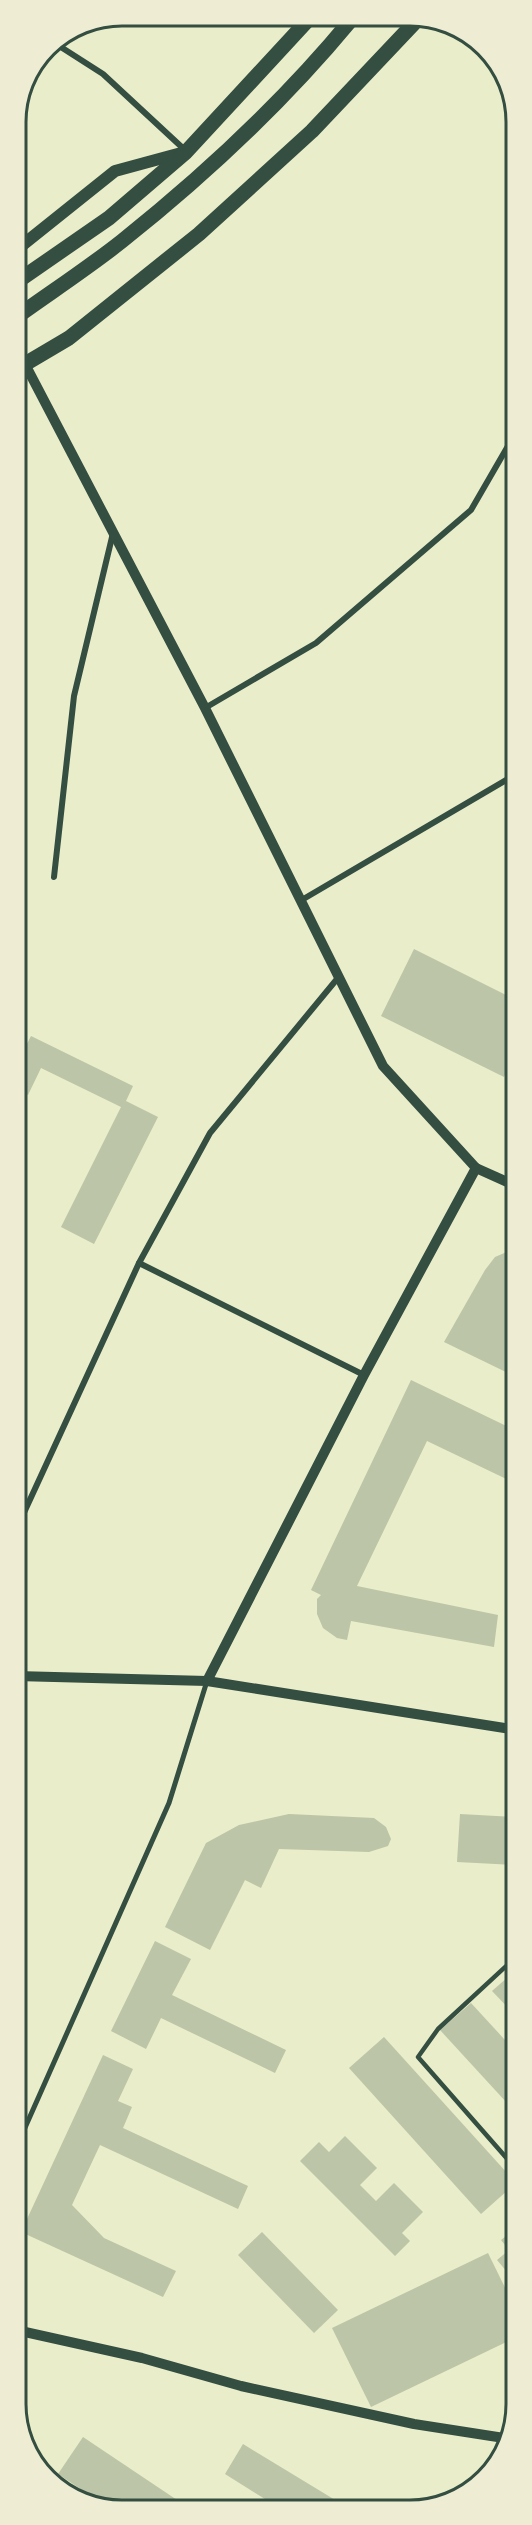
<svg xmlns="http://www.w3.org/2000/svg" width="532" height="2525" font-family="Poppins,sans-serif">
<rect width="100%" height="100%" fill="#e9edc9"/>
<g fill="#bcc5a7">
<path d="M15,604L20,611L27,635L26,658L15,683Z"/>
<path d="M414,949L516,1000V1051L504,1077L381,1016Z"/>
<path d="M31,1036L133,1086L126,1101L158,1117L94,1244L61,1227L121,1107L41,1068L28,1095L15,1088V1067Z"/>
<path d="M509,1251L516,1253V1377L444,1342L485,1270L495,1257Z"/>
<path d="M411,1380L517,1431V1484L427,1441L357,1586L498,1615L494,1647L351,1621L347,1640L337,1638L323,1628L317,1614V1599L321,1595L311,1590Z"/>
<path d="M289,1814L374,1818L386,1827L391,1839L388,1846L369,1852L279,1849L261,1888L245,1880L210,1950L165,1927L206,1843L239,1825Z"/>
<path d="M460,1814L517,1817V1865L457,1862Z"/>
<path d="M155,1941L191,1959L172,1995L286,2050L275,2073L161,2018L146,2049L111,2031Z"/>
<path d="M517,1969V2017L492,1991Z"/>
<path d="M471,2003L517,2053V2114L440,2030Z"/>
<path d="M384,2037L516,2183L481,2214L349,2068Z"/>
<path d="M103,2055L133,2069L118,2101L132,2107L123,2128L248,2186L238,2209L100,2145L72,2205L104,2238L176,2271L163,2297L21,2232Z"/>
<path d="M345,2136L377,2168L360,2185L376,2201L394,2183L423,2212L402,2233L410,2241L395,2256L300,2161L319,2142L329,2152Z"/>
<path d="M262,2232L338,2310L314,2333L238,2255Z"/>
<path d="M511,2232L517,2239V2284L497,2260L509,2250L501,2240Z"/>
<path d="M488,2253L517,2312V2337L371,2407L332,2328Z"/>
<path d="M83,2437L186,2506L184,2508H109L58,2474Z"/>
<path d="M243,2444L350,2509H281L225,2474Z"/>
</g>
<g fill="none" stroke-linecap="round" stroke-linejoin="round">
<path stroke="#344e41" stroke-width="4.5" d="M517,1956L438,2029L418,2057L517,2170"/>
<path stroke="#344e41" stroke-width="5" d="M16,2148L169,1803L207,1681"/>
<g stroke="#344e41" stroke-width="6">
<path d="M53,42L103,74L186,151"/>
<path d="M205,708L316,643L471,510L516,432"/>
<path d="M54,877L74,696L113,533"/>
<path d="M300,901L513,776"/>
<path d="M139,1263L364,1375"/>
<path d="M16,1530L139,1263L210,1133L337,979"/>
</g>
<g stroke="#344e41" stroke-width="10">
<path d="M15,345L205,708L383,1066L476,1168L516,1186"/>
<path d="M16,1676L207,1681L517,1730"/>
<path d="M207,1681L364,1375L476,1168"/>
<path d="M16,2330L142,2358L241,2386L414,2424L504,2438"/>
</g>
<path stroke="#344e41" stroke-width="12" d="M15,251L115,171L185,152"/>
<g stroke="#344e41" stroke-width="15">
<path d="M15,283L109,218L186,152L308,20"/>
<path d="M15,318C51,292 88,268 122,241C205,175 284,101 351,20"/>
<path d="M25,364L69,338L199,234L312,131L418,19"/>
</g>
</g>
<path d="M0 0H532V2525H0ZM122 26H410A96 96 0 0 1 506 122V2404A96 96 0 0 1 410 2500H122A96 96 0 0 1 26 2404V122A96 96 0 0 1 122 26Z" fill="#eeecd3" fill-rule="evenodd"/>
<path fill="none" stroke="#344e41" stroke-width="3" d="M122 26H410A96 96 0 0 1 506 122V2404A96 96 0 0 1 410 2500H122A96 96 0 0 1 26 2404V122A96 96 0 0 1 122 26Z"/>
</svg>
